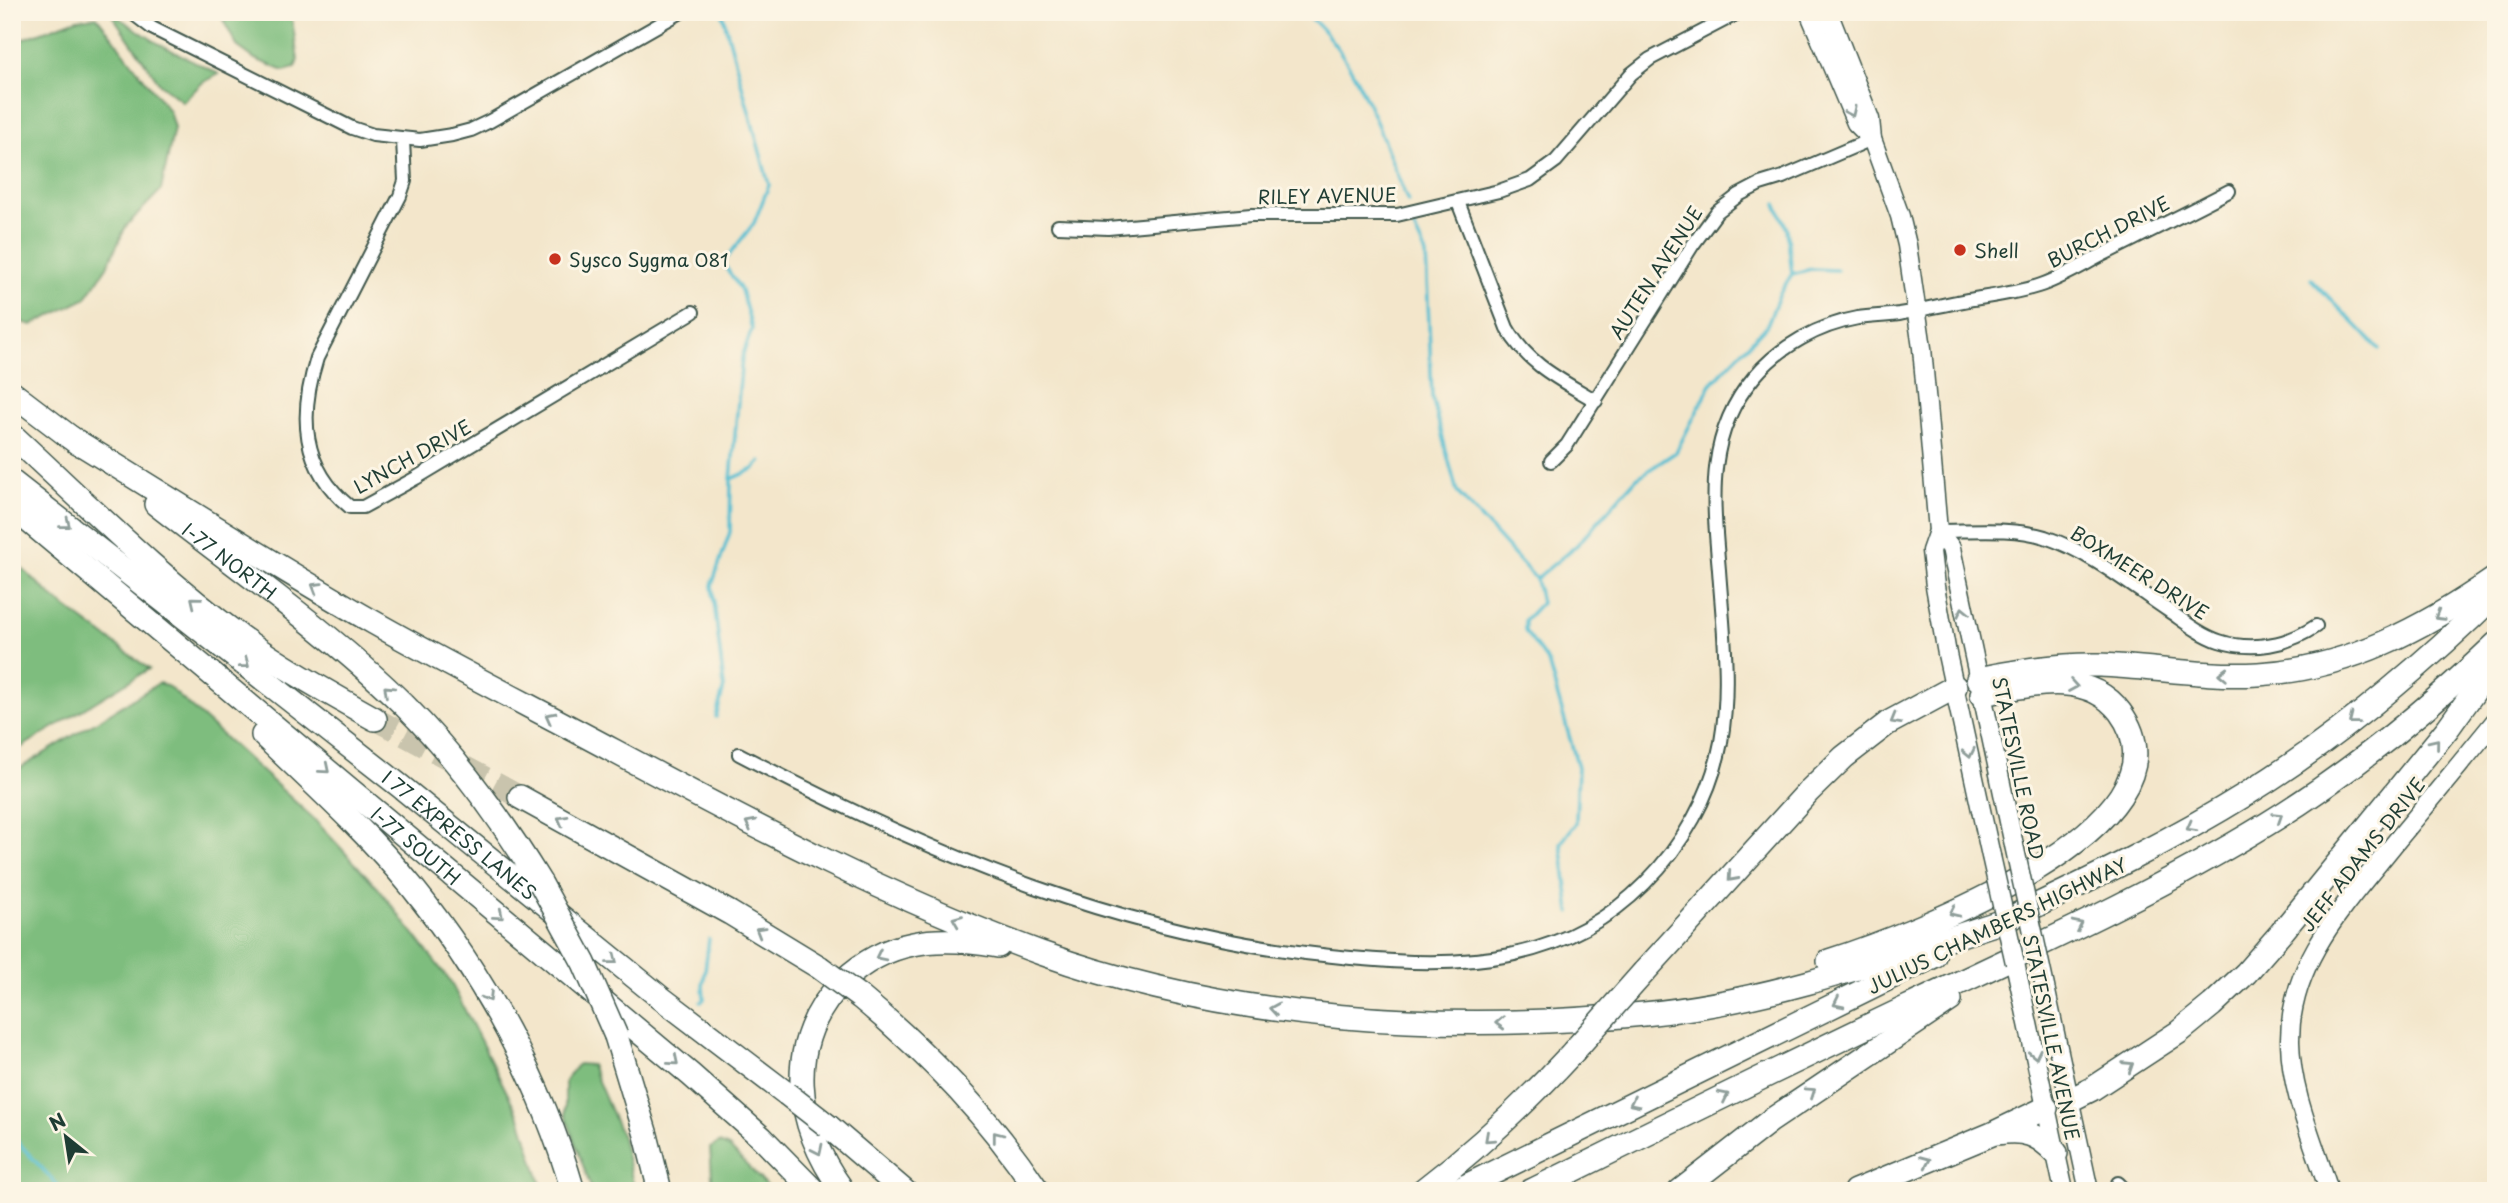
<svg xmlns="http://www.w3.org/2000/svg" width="2508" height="1203" font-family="'Playpen Sans',sans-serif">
<rect width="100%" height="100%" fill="#fcf5e5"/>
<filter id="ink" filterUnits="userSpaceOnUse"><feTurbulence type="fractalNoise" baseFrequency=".0143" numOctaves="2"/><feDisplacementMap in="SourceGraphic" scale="14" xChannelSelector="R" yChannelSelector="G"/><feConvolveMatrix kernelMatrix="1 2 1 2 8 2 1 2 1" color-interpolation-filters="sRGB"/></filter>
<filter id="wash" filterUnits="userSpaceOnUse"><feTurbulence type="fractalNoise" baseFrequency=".00686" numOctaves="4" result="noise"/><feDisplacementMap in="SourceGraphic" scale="28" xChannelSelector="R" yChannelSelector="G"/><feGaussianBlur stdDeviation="1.57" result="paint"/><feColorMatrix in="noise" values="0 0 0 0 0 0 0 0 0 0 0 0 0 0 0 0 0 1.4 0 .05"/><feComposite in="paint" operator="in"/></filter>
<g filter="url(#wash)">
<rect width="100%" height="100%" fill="#f3e6cb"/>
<g fill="#7ebd7e" stroke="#4e7d59" stroke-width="2">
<path d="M110,12L159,44L219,74L202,83L183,102L160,84Z"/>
<path d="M219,12H291L298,60L295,68L284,71L255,59L237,46Z"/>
<path d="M97,17L169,111L174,128L161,190L126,226L107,267L85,299L32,325L12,319V43L77,19Z"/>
<path d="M12,559L56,600L149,669L12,753Z"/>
<path d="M159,683L169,687L313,818L378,888L450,981L521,1120L543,1191H12V773Z"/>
<path d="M578,1064L591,1065L622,1137L635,1191H592L565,1114V1081Z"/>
<path d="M719,1143L729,1147L772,1191H713L710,1148Z"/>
</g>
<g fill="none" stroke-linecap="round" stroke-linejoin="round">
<g stroke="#54bed1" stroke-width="3.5">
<path d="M1304,12C1359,56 1381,138 1408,202"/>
<path d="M1413,226L1426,254L1432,397L1457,492L1536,579L1541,603L1525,620V631L1548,662L1578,767L1576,823L1561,843L1570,912"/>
<path d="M1792,274L1811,269L1837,270"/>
<path d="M2311,279L2379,349"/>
<path d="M731,479L754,469L761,461"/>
<path d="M1537,578L1577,545L1637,478L1676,452L1711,384L1767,325L1780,293L1792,274L1787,229L1776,204"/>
<path d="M716,717L724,687L712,585L730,532L731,479L742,357L752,329L741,290L723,263L754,223L769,185L723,16"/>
<path d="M701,1002L704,999L703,986L709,939"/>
<path d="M12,1136L63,1191"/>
</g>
</g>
</g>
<g filter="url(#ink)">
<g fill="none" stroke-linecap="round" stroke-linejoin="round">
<path stroke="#c9c4ad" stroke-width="23" stroke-dasharray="23 11" stroke-linecap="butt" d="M375,719L520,797"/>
<g stroke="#3f564b" stroke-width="16">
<g id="street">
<path d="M131,12L152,28L352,128L373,135L420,140L452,135L471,130L490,121L681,12"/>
<path d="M403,140L405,181L400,196L317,358C299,415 301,467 350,507H363L416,478L693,312"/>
<path d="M1458,202L1507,328C1528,365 1561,380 1596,401"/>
<path d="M1058,226L1108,228L1251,215H1397L1499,191L1530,180L1556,161L1631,74L1650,59L1740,12"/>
<path d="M1551,461L1567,445L1692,246L1717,212L1739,195L1760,184L1783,177L1872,139"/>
<path d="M1938,531C1973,531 2012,527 2045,537C2090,552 2130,585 2169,611C2185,622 2201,635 2219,641C2252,652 2288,645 2316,626"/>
<path d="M739,754C936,857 1127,938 1351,958C1460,968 1563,966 1645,883C1683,845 1711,796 1721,742C1731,685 1723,627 1719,570C1713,500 1705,435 1754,377C1780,346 1819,325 1858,318C1872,316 1885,316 1899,314C1922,310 1945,304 1968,300C1991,296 2016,293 2038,286C2060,279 2081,266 2102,255C2144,234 2187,213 2229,191"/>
<path d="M2118,1183L2126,1191"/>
</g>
</g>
<g stroke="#3f564b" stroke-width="21">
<g id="secondary">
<path d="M1809,12L1856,123L1872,139"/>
<path d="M1828,12L1870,119L1872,139L1900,216L1907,245L1922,348L1938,531L1931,551L1935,586L1947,654L1991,856"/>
<path d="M1938,531L1951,548L2014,845"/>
<path d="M2015,963L2064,1191"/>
<path d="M2045,987L2089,1191"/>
<path d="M2329,1191C2314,1142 2291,1094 2290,1042C2289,961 2347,903 2394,844C2428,803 2462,762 2496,720"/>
</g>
</g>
<g stroke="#3f564b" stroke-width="26">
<g id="highway">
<path d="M12,393L79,444"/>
<path d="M12,435C86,503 158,576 239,636C282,667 329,693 375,719"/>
<path d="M68,436C169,498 270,563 373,622C452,667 534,708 614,751C754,826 892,899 1041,953C1230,1021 1446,1034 1644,1014C1770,1002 1890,958 2009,919"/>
<path id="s1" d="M12,482L400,786L661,998L787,1094"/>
<path id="s2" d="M156,504C239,569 329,631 405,706C458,759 502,820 541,884"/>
<path id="s3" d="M12,507L691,1075L762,1138L814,1191"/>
<path d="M1978,679C2018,671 2057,664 2099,665C2152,667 2205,677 2258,674C2348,669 2424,628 2496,578"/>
<path d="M263,735C314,784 367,832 412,887C484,976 541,1080 573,1191"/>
<path d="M520,797L730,913L819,967"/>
<path d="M2008,919C2090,880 2171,841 2248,793C2339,737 2420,668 2496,594"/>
<path d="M1829,961C1901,938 2205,826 2120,712C2087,668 2027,686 1982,694"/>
<path d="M1644,972L1808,792L1844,757L1888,723L1955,687"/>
<path d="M860,997C928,1053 989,1117 1038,1191"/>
<path d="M616,1036L646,1135L660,1191"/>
<path d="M2070,1100L2092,1089L2179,1032L2212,1005L2246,973L2281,933L2448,728L2496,661"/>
<path d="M828,1126L904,1191"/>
<path d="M1998,1133C2024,1129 2038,1134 2056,1153"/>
<path d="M843,1191C795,1125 782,1044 843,981C862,963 887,949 913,944C941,938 970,941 998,946"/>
<path d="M1422,1191C1477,1149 1526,1103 1573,1052"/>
<path d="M1456,1191L1934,956"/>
<path d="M1531,1191C1657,1129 1782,1067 1908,1007C2030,949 2153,894 2267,824C2350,773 2426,711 2496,644"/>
<path d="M1680,1191L1770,1121L1950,1000"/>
<path d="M1855,1191L1992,1134L2046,1108"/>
</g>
</g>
<use href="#street" stroke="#fff" stroke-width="12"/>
<use href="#secondary" stroke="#fff" stroke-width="18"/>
<use href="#highway" stroke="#fff" stroke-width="23"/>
<g stroke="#3f564b" stroke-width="21" stroke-linecap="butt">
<g id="secondary-bridge">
<path d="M2014,845L2045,987"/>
<path d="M1991,856L2015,963"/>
</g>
</g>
<g stroke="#3f564b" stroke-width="26" stroke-linecap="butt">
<g id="highway-bridge">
<path d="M541,884L584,963L616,1036"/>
<path d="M819,967L860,997"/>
<path d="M1573,1052L1644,972"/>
<path d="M787,1094L828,1126"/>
</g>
</g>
<use href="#secondary-bridge" stroke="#fff" stroke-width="18"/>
<use href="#highway-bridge" stroke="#fff" stroke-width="23"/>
</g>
<defs><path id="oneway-chevron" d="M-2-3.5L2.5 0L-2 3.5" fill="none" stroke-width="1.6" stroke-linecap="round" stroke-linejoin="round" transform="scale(1.75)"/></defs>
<g stroke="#8f9e9a">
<use href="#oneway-chevron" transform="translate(1851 112) rotate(65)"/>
<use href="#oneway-chevron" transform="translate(66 524) rotate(38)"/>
<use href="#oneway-chevron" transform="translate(316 587) rotate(-149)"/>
<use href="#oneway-chevron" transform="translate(195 601) rotate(-141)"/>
<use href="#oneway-chevron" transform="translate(1963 612) rotate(-102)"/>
<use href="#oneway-chevron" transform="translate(2439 616) rotate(149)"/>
<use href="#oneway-chevron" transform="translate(245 664) rotate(38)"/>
<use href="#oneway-chevron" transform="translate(2223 674) rotate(-178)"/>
<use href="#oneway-chevron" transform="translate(2073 686) rotate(10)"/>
<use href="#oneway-chevron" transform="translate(388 690) rotate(-137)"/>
<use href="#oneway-chevron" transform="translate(550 717) rotate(-152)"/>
<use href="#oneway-chevron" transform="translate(1895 720) rotate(150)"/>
<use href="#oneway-chevron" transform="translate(2353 720) rotate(142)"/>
<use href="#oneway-chevron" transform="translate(2435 743) rotate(-51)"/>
<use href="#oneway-chevron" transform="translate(1969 753) rotate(78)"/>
<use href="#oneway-chevron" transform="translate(325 769) rotate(40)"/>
<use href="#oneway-chevron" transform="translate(2278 817) rotate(-33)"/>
<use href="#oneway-chevron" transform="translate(562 820) rotate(-151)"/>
<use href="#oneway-chevron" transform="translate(750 824) rotate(-152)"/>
<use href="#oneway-chevron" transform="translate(2191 827) rotate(151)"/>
<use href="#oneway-chevron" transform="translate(1732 877) rotate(132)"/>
<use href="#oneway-chevron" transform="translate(1954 912) rotate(155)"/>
<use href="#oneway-chevron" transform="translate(499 915) rotate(40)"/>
<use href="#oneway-chevron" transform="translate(957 920) rotate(-158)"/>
<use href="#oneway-chevron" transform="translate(2078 925) rotate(-26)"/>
<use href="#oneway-chevron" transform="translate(760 931) rotate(-149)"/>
<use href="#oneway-chevron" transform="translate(880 956) rotate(154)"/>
<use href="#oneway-chevron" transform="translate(613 960) rotate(38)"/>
<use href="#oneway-chevron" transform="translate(488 997) rotate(59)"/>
<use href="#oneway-chevron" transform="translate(1838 1003) rotate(154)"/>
<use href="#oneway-chevron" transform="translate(1274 1009) rotate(-171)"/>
<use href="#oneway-chevron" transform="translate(1500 1023) rotate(178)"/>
<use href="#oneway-chevron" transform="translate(2035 1054) rotate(78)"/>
<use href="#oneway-chevron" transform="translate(674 1061) rotate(40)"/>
<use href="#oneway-chevron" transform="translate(2129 1066) rotate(-33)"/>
<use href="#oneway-chevron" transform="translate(1811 1092) rotate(-34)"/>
<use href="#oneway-chevron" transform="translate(1724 1096) rotate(-26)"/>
<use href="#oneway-chevron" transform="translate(1634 1103) rotate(154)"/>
<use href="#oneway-chevron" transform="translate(997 1136) rotate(-128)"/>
<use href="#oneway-chevron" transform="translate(1489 1138) rotate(138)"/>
<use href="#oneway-chevron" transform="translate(818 1150) rotate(64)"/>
<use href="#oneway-chevron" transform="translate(1926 1161) rotate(-23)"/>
</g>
</g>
<g fill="#c8321e" stroke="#fcf5e5" stroke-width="2.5">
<circle cx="1960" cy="250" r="7"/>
<circle cx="555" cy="259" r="7"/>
</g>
<g text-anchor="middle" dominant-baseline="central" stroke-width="6" stroke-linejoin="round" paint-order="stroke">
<g font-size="19" fill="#1f3d34" stroke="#fcf5e5">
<text transform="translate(1327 195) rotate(-1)">RILEY AVENUE</text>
<text transform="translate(2108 231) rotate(-27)">BURCH DRIVE</text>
<text transform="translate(1655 272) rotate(-57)">AUTEN AVENUE</text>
<text transform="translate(412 456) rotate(-29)">LYNCH DRIVE</text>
<text stroke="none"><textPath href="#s2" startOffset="93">I-77 NORTH</textPath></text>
<text transform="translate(2140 572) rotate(32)">BOXMEER DRIVE</text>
<text transform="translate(2019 768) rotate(78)">STATESVILLE ROAD</text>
<text stroke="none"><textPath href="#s1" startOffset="570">I 77 EXPRESS LANES</textPath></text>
<text stroke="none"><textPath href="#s3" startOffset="527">I-77 SOUTH</textPath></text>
<text transform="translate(2362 854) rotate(-52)">JEFF ADAMS DRIVE</text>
<text transform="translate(1997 925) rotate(-26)">JULIUS CHAMBERS HIGHWAY</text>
<text transform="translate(2052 1037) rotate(78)">STATESVILLE AVENUE</text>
</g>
<g font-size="19" fill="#1f3d34" stroke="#fcf5e5" text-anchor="start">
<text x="1974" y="250">Shell</text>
<text x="569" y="259">Sysco Sygma 081</text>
</g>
</g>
<rect width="2508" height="1203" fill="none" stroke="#fcf5e5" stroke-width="42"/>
<g transform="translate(66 1137) rotate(330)" stroke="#fcf5e5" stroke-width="5" paint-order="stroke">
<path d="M0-5L12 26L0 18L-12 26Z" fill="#1f3d34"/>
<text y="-10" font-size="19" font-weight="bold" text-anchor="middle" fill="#1f3d34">N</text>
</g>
</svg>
